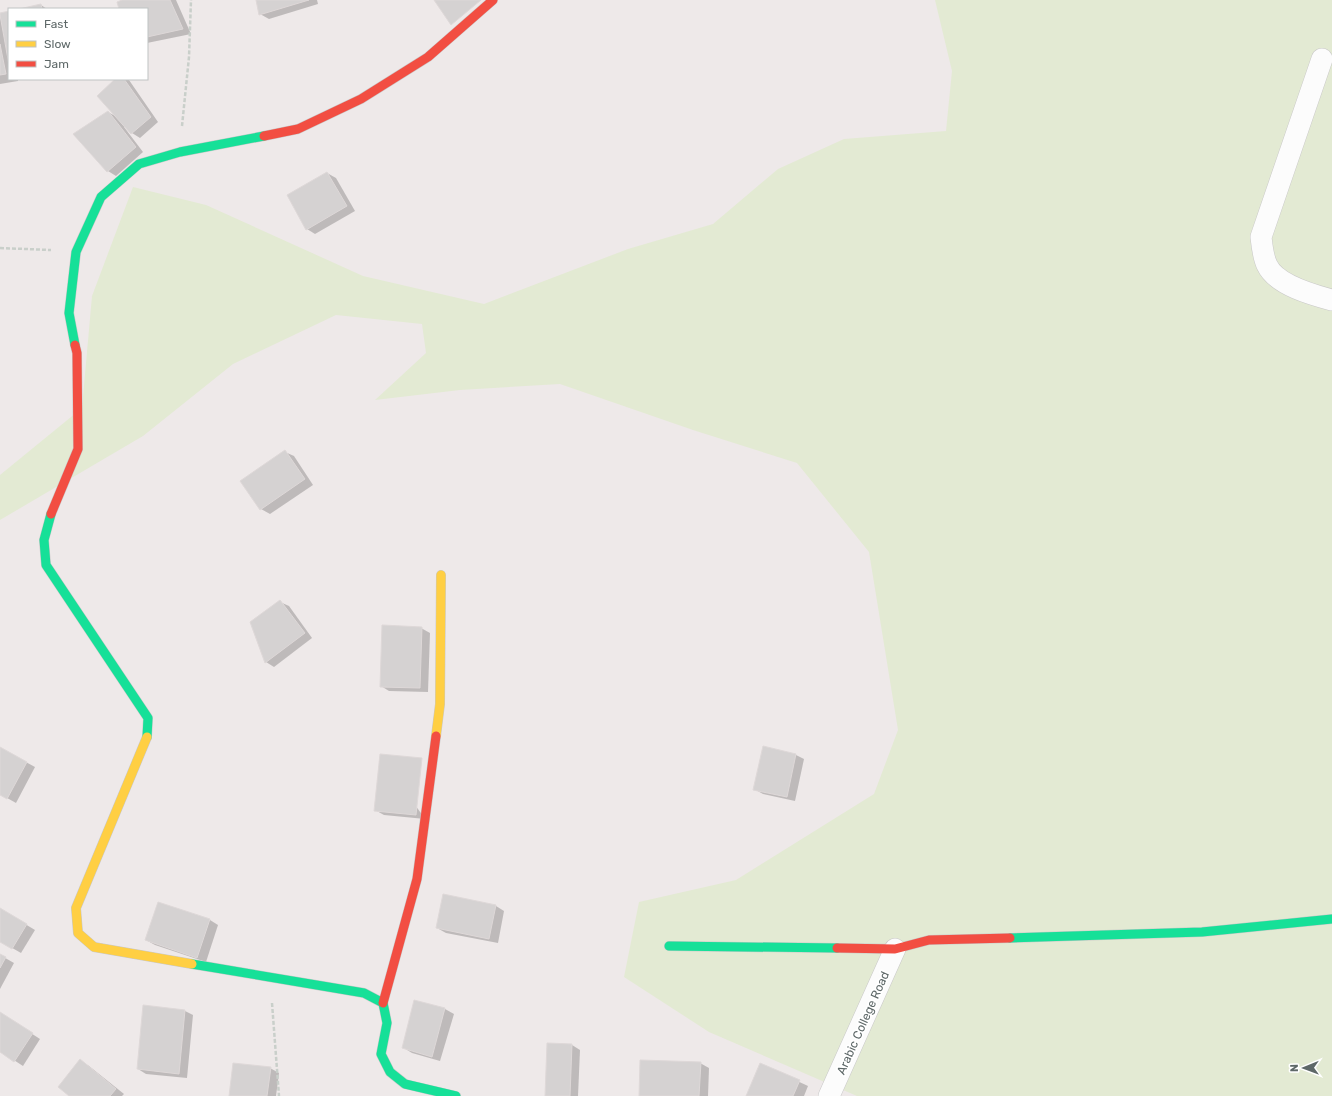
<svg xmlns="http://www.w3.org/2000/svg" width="1332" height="1096" font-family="Rubik,sans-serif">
<rect width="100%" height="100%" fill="#eee9e9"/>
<path fill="#e3ead3" d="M935,0H1332V1096H857L709,1032L624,977L639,902L736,880L874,794L898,730L869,552L797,463L693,430L560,384L460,390L375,400L426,353L422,324L336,315L233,364L143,436L0,520V475L82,408L92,296L133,187L206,205L363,276L484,304L628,249L713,224L778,169L844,139L946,131L952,71Z"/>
<g fill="#0003">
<path d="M124,0H176L191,34L147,43V9H120Z"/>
<path d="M257,0H317L318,4L269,19L260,14Z"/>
<path d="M41,5L47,9H24Z"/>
<path d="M9,12V79H18V81L0,84V16L2,17Z"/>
<path d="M116,79L129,80L158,122L140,138L132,133L126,126L124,127L143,152L116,176L108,171L74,135L108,112L117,117Z"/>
<path d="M327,173L336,178L355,211L315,234L307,229Z"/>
<path d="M285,452L294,456L313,485L270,514L261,509L242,481Z"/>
<path d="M280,602L289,606L312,638L274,667L266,662Z"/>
<path d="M421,628L430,633L428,692L389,691L381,686Z"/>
<path d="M0,748L35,767L16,803L0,794Z"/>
<path d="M380,755L425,819L384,815L375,810Z"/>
<path d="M796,755L804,759L795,801L763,794L754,789Z"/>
<path d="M444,895L496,906L504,911L498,943L446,933L437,928Z"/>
<path d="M158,903L210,920L218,925L206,962L155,945L146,940Z"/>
<path d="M0,909L35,930L21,953L0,941Z"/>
<path d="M0,955L14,963L0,989Z"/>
<path d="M415,1002L445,1009L454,1014L440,1061L412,1053L404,1048Z"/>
<path d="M185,1011L193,1015L187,1078L146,1074L138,1069Z"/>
<path d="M0,1013L40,1039L23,1066L0,1051Z"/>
<path d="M572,1045L580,1050L578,1096H546Z"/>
<path d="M81,1061L89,1066L124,1094L122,1096H70Z"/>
<path d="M700,1063L709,1068L708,1096H640Z"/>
<path d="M761,1064L808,1086L804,1096H747Z"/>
<path d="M270,1068L279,1073L276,1096H230Z"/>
</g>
<g fill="#d5d2d2" stroke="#ded8d8">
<path d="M122,0H170L183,29L147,37V9H119L117,2Z"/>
<path d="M256,0H309L259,15Z"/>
<path d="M434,0H481L451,25Z"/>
<path d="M41,4L42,9H19Z"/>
<path d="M9,11V65L0,15V13Z"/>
<path d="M0,44L6,74L0,75Z"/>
<path d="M115,79H124L151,117L131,134L97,96Z"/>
<path d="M108,111L136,147L107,172L73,134Z"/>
<path d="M327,172L347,206L306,230L287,195Z"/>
<path d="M285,450L305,479L260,510L240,481Z"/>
<path d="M280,600L305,633L265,663L250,622Z"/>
<path d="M382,625L422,627L420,688L380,687Z"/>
<path d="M763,746L796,754L787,797L753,790Z"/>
<path d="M0,747L27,762L7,799L0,795Z"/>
<path d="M380,754L422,758L416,815L374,811Z"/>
<path d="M443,894L496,905L489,939L436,928Z"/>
<path d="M158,902L210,919L197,958L145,940Z"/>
<path d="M0,908L27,924L12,949L0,942Z"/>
<path d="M0,954L6,957L0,968Z"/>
<path d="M414,1000L445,1008L432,1057L402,1048Z"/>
<path d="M143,1005L185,1010L179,1074L137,1069Z"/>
<path d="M0,1012L33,1033L14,1062L0,1052Z"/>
<path d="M547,1043L572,1044L570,1096H545Z"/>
<path d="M80,1059L116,1089L110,1096H69L58,1087Z"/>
<path d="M640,1060L701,1062L699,1096H639Z"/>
<path d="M233,1063L271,1067L267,1096H229Z"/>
<path d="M760,1063L800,1080L793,1096H746Z"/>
</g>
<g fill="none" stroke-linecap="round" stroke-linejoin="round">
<g stroke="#c9c8c8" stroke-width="22">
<g id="street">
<path d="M1322,59L1261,237C1262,246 1263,257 1267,265C1276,285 1313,295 1332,300"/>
<path d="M829,1096L895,949"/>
</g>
</g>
<g stroke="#c8c8c8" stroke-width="10">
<g id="fast">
<path d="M75,345L69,313L76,252L101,197L139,164L180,152L264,136"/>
<path d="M51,514L44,540L46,565L148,718L147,737"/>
<path d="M1010,938L1202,932L1332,919"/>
<path d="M669,946L837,948"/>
<path d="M192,964L364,993L383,1003L387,1023L381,1054L390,1072L405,1084L456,1096"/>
</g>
</g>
<g stroke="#c8c8c8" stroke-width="10">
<g id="slow">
<path d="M436,736L440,704L441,575"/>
<path d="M147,737L76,908L78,933L94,947L192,964"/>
</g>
</g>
<g stroke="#c8c8c8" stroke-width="10">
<g id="jam">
<path d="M264,136L298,129L361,99L428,57L493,0"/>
<path d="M51,514L78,449L77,353L75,345"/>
<path d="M837,948L895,949L929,940L1010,938"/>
<path d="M383,1003L417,879L436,736"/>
</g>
</g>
<g stroke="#c9cfca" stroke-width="2.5" stroke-dasharray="4 2" stroke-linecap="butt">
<path d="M182,126L189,57L191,0"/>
<path d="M0,248L51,250"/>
<path d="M272,1003L279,1096"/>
</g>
<use href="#street" stroke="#fcfcfc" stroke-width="21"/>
<use href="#fast" stroke="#16e098" stroke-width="9"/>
<use href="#slow" stroke="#ffcf43" stroke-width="9"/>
<use href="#jam" stroke="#f24e42" stroke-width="9"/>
</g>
<g text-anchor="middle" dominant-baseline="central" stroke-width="3.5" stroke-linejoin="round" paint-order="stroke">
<g font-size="12" fill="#5e6868" stroke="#fff">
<text transform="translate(863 1023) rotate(-66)">Arabic College Road</text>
</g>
</g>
<rect x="8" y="8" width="140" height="72" fill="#ffffff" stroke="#bfc3c3"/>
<rect x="16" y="21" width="20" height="6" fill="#16e098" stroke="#bfc3c3"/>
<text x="44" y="28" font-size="12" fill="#5e6868">Fast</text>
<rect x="16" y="41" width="20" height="6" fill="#ffcf43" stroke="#bfc3c3"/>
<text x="44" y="48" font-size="12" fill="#5e6868">Slow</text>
<rect x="16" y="61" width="20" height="6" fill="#f24e42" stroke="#bfc3c3"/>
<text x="44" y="68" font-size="12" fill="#5e6868">Jam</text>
<g transform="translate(1304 1068) rotate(269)" stroke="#ffffff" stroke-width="3" paint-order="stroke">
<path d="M0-3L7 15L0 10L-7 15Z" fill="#5e6868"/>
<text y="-6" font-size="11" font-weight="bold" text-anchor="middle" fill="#5e6868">N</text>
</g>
</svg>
